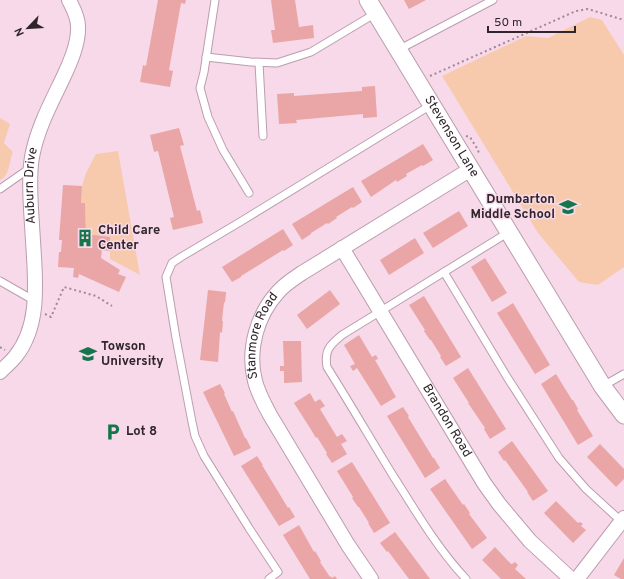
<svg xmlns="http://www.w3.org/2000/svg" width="624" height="579" font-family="Overpass,sans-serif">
<rect width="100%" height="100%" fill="#f7d9e9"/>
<g fill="#f8caad">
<path d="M590,17L602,20L624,55V267L598,285L579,282L538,233L442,76L526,36L548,38Z"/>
<path d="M0,118L10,124L4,143L13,152C9,161 10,176 0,180Z"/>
<path d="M118,151L140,275L110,259V237L86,234L85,203H81L82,186L86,173L96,154Z"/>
</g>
<g fill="#eaa5a6">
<path d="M158,0H186L185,4L181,3L169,70L173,71L170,87L140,82L143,65L146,66Z"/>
<path d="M271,0H295L299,27L313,25L314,38L273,43L271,30H275Z"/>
<path d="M404,0H426L409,9Z"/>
<path d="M375,86L377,117L363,118V114L296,120L297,123L279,124L277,94L294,93V96L362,91V87Z"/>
<path d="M179,128L184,145L180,146L197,211L200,210L203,223L173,230L170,218L174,217L158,151L154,152L150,135Z"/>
<path d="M423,144L433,160L423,166L422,165L406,174L407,176L397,182L396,180L371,197L361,181Z"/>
<path d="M63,185L82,186L81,203H85L86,234L110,237V251L102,250L101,258L120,270L118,274L126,277L119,292L79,274L78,278L73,277L74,268L58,267L59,252H61L62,240H59Z"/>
<path d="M353,187L362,202L353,208L352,207L336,217L337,218L328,224L327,223L311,233V234L302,240L292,224Z"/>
<path d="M459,211L468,226L433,248L423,233Z"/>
<path d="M283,229L293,245L284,251L283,250L241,276V277L232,282L222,267Z"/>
<path d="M415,238L424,253L389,275L380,260Z"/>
<path d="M485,258L507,293L492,302L471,267Z"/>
<path d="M208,290L226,292L225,303L224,302L222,321H223L222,333L220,332L218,362L200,360Z"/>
<path d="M330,290L340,304L307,329L297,315Z"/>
<path d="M424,296L461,357L446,366L440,357L441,356L431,340H430L424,331L425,330L409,305Z"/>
<path d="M513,303L550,365L535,374L497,313Z"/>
<path d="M359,335L372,357L376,355L378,359L375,360L396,397L381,406L357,368L353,371L350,366L355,364L344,345Z"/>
<path d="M283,341H301L302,382L284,383V371H280V366H284Z"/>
<path d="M468,368L506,429L490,439L484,429L485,428L468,403H469L453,378Z"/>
<path d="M556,374L572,400H573L578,409L577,410L593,436L578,445L541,384Z"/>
<path d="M220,384L225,393L224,394L232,412L233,411L245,438H246L251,448L234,456L203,392Z"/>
<path d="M310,393L315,402L320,399L325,406L320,409L337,437L342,434L347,441L341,444L347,454L332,463L326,454L327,453L317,437L316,438L310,428L294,403Z"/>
<path d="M403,407L409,416L408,417L433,458H434L440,468L425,478L387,416Z"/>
<path d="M512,441L548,491L533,501L527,492H528L505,460L504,461L498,452Z"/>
<path d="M600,444L624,469V479L616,487L587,457Z"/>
<path d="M257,456L263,465H262L288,508L289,507L295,517L279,526L241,466Z"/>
<path d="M352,462L390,523L374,533L368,523H369L359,507H358L352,498L353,497L337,471Z"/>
<path d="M445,479L463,505L464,504L470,513L469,514L487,538L472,549L430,489Z"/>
<path d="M556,501L578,523L580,522L583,524L581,526L586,530L573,543L544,513Z"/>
<path d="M299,525L314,552L315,551L321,561L320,562L330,577L331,576L332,578L335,576L337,579H310L283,535Z"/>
<path d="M395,532L430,579H409L388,551L387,552L380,543Z"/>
<path d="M495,547L511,564H512L515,562L518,565L515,569L526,579H501L482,560Z"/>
<path d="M624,558V579H621L614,575Z"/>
</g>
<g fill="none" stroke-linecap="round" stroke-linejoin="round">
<g stroke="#bb9eae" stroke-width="9">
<g id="service">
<path d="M215,0L204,72L200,88L208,117L223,150L249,193"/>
<path d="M398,50L493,0"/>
<path d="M206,57L251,62L277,63L311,52L376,13"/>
<path d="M259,63L263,136"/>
<path d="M0,189L30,168"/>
<path d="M444,272L507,377L559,458L586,489L622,522"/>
<path d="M0,281L35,301"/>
<path d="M603,386L624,374"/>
<path d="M269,579L278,572L249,528L204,456L195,436L192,422L176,338L166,277L172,263L181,257L240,222L431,105"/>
<path d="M466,579C437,548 415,510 392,474C370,438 349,402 327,367C324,350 330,345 342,335L509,232"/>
</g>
</g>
<g stroke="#bb9eae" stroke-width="16">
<g id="minor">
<path id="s1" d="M342,248L484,483L499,504L530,541L571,579"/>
<path id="s2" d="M0,372C5,367 11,362 15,357C38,329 36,290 34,257C33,241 32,225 31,209C30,192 29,174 32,157C37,129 51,103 63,78C70,63 79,43 78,26C78,17 73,8 69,0"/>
<path id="s3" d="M371,579L348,545L270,415C264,404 258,393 255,381C247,350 257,315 278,292C285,284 293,279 302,273L471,169"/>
<path d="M577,579L624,518"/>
</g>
</g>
<g stroke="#bb9eae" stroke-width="19">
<g id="tertiary">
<path id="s4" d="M368,0L603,387L624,415"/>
</g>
</g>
<g stroke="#9e8994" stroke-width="2" stroke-dasharray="2 3" stroke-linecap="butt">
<path d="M430,76L576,11L588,9L624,20"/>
<path d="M466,136L470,137L478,150L479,154"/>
<path d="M45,314L51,317L64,287L96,296L112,306"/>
<path d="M0,347L5,350"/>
</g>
<use href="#service" stroke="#fff" stroke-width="7"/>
<use href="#minor" stroke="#fff" stroke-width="14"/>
<use href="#tertiary" stroke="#fff" stroke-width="17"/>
</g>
<defs>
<g id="school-bare" transform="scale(1.38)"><path d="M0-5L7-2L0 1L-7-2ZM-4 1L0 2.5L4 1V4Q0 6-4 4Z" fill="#15754b" stroke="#f7d9e9" stroke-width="2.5" paint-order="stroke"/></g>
<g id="building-bare" transform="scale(1.38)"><path d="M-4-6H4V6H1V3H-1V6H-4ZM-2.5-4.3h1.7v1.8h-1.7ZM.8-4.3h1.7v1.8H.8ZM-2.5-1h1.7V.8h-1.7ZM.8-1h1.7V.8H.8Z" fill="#15754b" stroke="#f7d9e9" stroke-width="2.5" paint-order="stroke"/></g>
<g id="university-bare" transform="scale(1.38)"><path d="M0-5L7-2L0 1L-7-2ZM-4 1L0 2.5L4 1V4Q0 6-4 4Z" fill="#15754b" stroke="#f7d9e9" stroke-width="2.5" paint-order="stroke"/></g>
<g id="parking-bare" transform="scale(1.38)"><path d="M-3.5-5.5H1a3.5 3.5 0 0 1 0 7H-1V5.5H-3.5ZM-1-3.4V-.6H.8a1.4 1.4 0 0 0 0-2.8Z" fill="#15754b" stroke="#f7d9e9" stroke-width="2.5" paint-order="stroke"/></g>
</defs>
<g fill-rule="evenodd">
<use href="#school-bare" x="568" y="207"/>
<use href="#building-bare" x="85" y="238"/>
<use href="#university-bare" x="88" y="354"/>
<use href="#parking-bare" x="113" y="432"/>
</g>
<g text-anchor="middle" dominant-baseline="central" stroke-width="3" stroke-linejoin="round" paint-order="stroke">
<g font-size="13" fill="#30252b" stroke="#f7d9e9">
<text stroke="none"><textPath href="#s4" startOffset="160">Stevenson Lane</textPath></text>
<text stroke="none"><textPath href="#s2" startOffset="197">Auburn Drive</textPath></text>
<text stroke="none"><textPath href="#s3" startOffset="277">Stanmore Road</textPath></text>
<text stroke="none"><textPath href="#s1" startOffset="202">Brandon Road</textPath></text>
</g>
<g font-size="13" font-weight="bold" fill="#30252b" stroke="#f7d9e9" text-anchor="start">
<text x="555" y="200" text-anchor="end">Dumbarton<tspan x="555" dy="15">Middle School</tspan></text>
<text x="98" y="231">Child Care<tspan x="98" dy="15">Center</tspan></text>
<text x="101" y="347">Towson<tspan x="101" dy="15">University</tspan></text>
<text x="126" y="432">Lot 8</text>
</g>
</g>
<g transform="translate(28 28) rotate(245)" stroke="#f7d9e9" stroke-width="3" paint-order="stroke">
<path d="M0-3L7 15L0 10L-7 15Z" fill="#30252b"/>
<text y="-6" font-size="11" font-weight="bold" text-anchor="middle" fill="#30252b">N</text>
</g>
<path d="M488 26v6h87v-6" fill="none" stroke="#30252b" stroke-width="2"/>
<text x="494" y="26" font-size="12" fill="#30252b" stroke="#f7d9e9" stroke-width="3" paint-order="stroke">50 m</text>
</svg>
